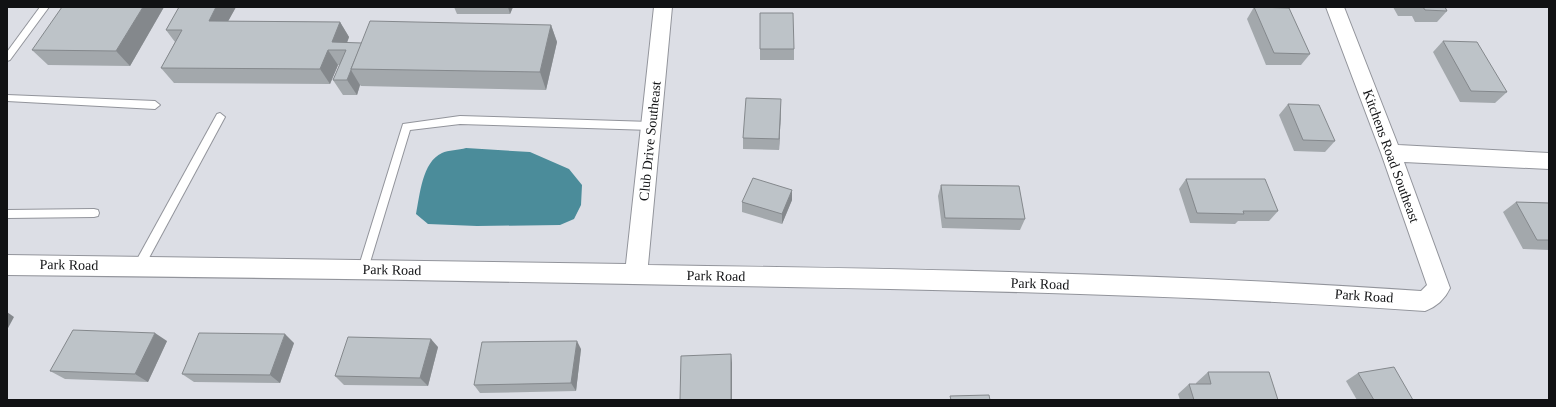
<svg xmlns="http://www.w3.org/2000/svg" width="1556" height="407" font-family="Georgia,serif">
<rect width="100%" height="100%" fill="#dcdee5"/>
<path fill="#4b8c9a" d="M466,148L530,152L569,169L582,185L581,205L574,219L560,225L477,226L428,224L416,214C420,195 422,162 442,153C448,150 459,150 466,148Z"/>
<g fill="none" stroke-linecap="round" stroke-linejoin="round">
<g stroke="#92949b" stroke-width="2">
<g id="lane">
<path d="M40,7H49L10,60L7,61V52Z"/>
<path d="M7,95L155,101L160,105L155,109L7,101Z"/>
<path d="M220,113L225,117L143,269L139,271L135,269L134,266L135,263L217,114Z"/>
<path d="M460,116L651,122L656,126L651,130L460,124L410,130L368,269L367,272L363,274L359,272L358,269L403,124Z"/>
<path d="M94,209L98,210L99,213L98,216L94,217L7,218V210Z"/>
</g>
</g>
<g stroke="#92949b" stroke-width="2">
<path id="street" d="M654,7H672L648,265C906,269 1163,273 1421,291L1427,285L1381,153L1326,7H1344L1398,145L1549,153V169L1404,162L1450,288C1445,299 1436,307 1425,311C1195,295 965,290 734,286C492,281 249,277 7,275V255L626,264Z"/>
</g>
<use href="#lane" fill="#fff" fill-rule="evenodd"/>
<use href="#street" fill="#fff" fill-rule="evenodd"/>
</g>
<g fill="#a3a8ac">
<path d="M164,7L130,66L48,65L32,50Z"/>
<path d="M179,7H236L228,21L340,22L349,37L347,43H362L551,25L557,42L546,90L361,86L360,85L357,95H343L333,80L340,65H338L330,84L174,83L161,68L175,42L166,30Z"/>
<path d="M454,7H513L510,14H457Z"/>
<path d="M1254,7L1310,54L1301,65H1266L1247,19Z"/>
<path d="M1393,7H1445L1447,11L1437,22H1415L1412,16H1398Z"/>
<path d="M1443,41L1507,92L1495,103L1460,102L1433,52Z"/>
<rect x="760" y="49" width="34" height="11"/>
<path d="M1288,104L1335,141L1325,152L1294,151L1279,115Z"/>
<path d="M781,110L779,150L743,149V138Z"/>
<path d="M1186,179L1278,211L1269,221H1238L1235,224L1190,223L1179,189Z"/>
<path d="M941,185L1025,219L1020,230L942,228L938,196Z"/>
<path d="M792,200L782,224L742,212V202Z"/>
<path d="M1516,202L1549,203V250L1523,249L1503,212Z"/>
<path d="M167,341L148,382L65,379L50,371Z"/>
<path d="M294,343L280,383L194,382L182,374Z"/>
<path d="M438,347L428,386L344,385L335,376Z"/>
<path d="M581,349L576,391L480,393L474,385Z"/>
<path d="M1208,372L1278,400H1180L1178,394L1189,384H1196V383Z"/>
<path d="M1358,373L1413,400H1357L1346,381Z"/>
</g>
<g fill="#84888c">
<path d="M143,7H164L130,66L116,51Z"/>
<path d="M216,7H236L220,36L209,21Z"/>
<path d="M508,7H513L510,14Z"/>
<path d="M340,22L349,37L344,50L332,42Z"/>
<path d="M551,25L557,42L546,90L540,72Z"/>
<path d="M328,50L338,65L330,84L320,69Z"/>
<path d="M351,70L360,85L357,95L347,80Z"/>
<path d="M781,99V110L779,150V139Z"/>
<path d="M792,190V200L782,224V214Z"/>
<path d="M7,312L14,317L7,330Z"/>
<path d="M155,333L167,341L148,382L135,374Z"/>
<path d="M285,334L294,343L280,383L270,375Z"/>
<path d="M431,339L438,347L428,386L420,378Z"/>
<path d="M577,341L581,349L576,391L571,383Z"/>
<path d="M731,354L732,363V400H731Z"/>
</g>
<g fill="#bdc3c8" stroke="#84888c">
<path d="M62,7H143L116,51L32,50Z"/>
<path d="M179,7H216L209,21L340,22L332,42L362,43L351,69V70L347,80H333L346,50H328L320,69L161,68L182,30H166Z"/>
<path d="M1254,7L1289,8L1310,54L1274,53Z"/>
<path d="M1423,7H1445L1447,11L1425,10Z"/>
<path d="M760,13H793L794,49H760Z"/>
<path d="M370,21L551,25L540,72L351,69Z"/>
<path d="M1443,41L1477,42L1507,92L1471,91Z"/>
<path d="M746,98L781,99L779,139L743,138Z"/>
<path d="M1288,104L1319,105L1335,141L1303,140Z"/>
<path d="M753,178L792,190L782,214L742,202Z"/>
<path d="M1186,179H1265L1278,211H1243L1244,214L1197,213Z"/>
<path d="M941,185L1019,186L1025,219L945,218Z"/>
<path d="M1516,202L1549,203V240H1537Z"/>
<path d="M73,330L155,333L135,374L50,371Z"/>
<path d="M199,333L285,334L270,375L182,374Z"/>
<path d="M348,337L431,339L420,378L335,376Z"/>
<path d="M577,341L571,383L474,385L482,342Z"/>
<path d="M731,354V400H680L681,356Z"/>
<path d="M1394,367L1413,400H1374L1358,373Z"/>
<path d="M1208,372H1269L1278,400H1194L1189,384H1211Z"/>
<path d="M989,395L990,400H951L950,396Z"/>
</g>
<g text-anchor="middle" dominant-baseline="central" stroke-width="4" stroke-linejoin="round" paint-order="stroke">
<g font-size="14" fill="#111214" stroke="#fff">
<text transform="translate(650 141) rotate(-84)">Club Drive Southeast</text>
<text transform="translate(1391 156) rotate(70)">Kitchens Road Southeast</text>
<text transform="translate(69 265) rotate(1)">Park Road</text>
<text transform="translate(392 270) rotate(1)">Park Road</text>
<text transform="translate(716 276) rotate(1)">Park Road</text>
<text transform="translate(1040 284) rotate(2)">Park Road</text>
<text transform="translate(1364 296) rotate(4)">Park Road</text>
</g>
</g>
<rect width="1556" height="407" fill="none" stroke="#111214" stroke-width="16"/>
</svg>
